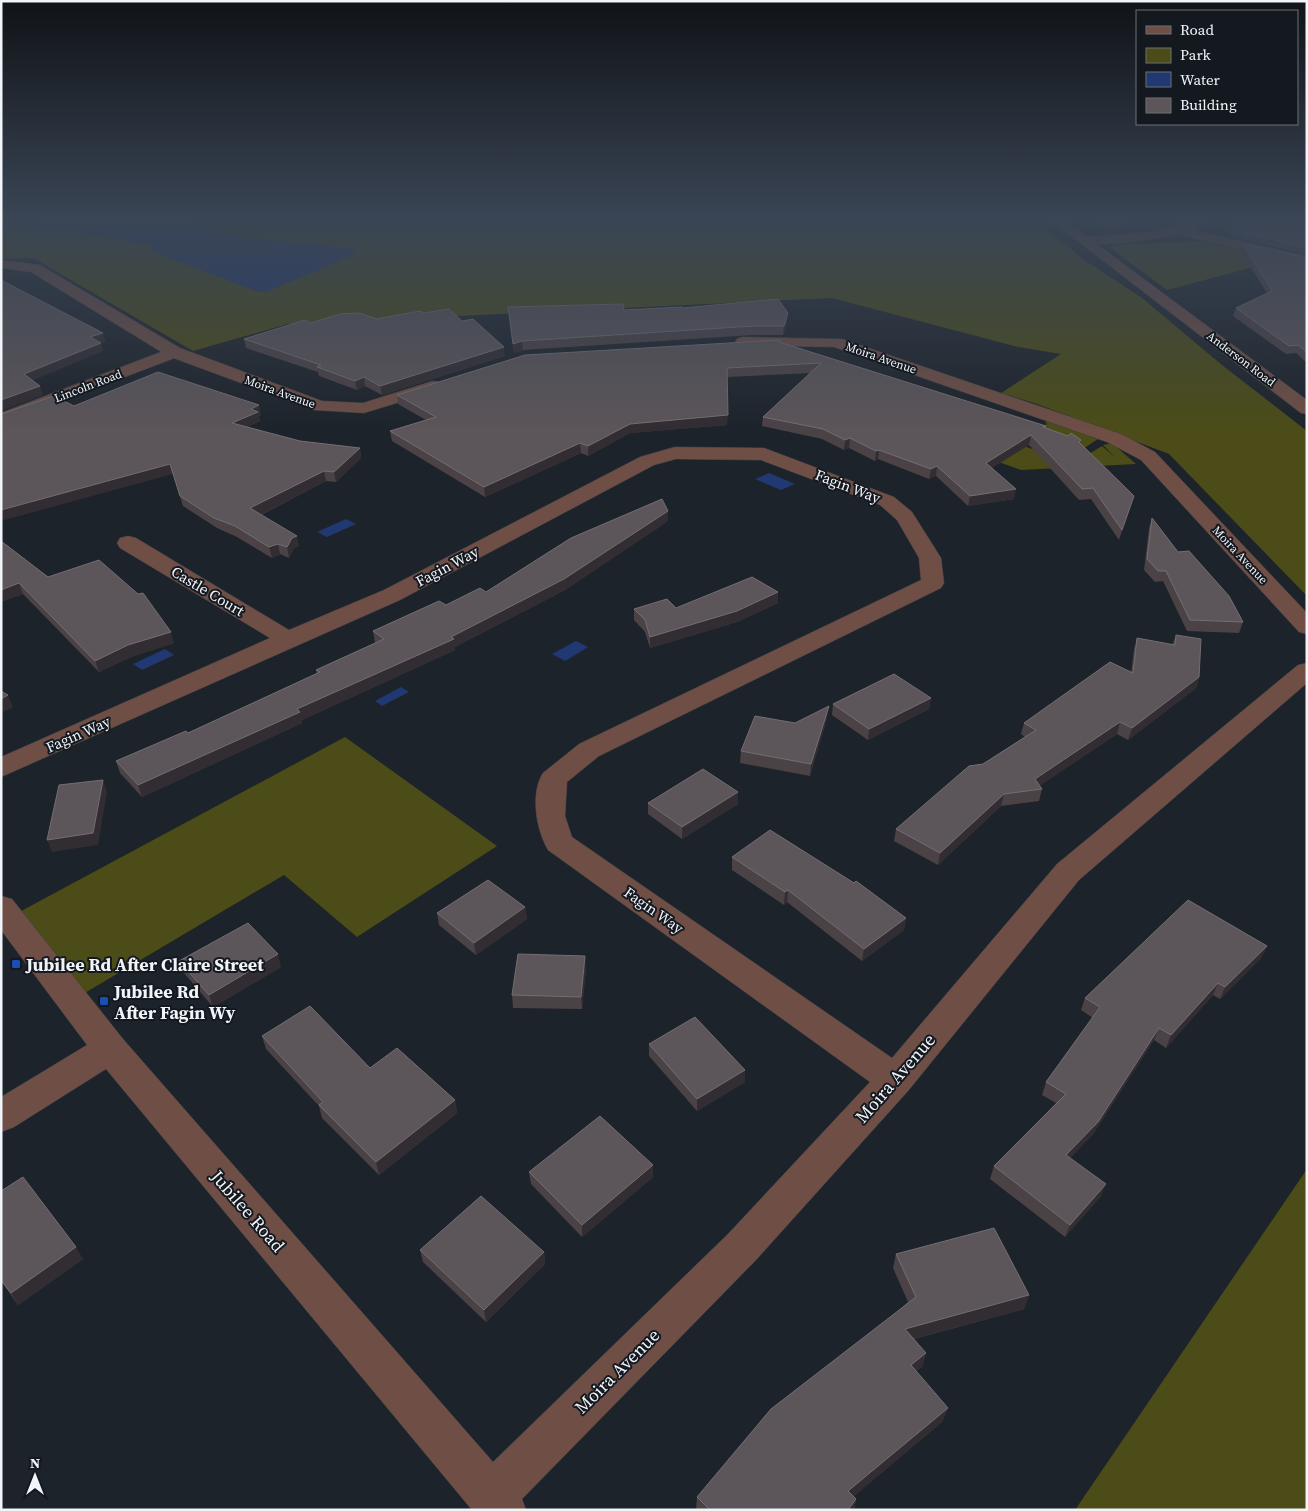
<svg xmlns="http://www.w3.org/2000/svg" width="1308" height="1511" font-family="'Source Serif 4',serif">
<rect width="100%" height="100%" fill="#1d232a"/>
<g fill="#4b4c17">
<path d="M1,219H1034L1083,259L1142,298L1222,365L1307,431V596L1169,454L1037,404L1001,393L1061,354L1018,347L832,298L288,324L193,351L33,258L1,259Z"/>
<path d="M1198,241L1284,259L1167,290L1109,247L1116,245Z"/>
<path d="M1050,419L1101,437L1083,449L1061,442L1021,445L1063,460L1077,461L1102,446L1116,458L1103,445L1112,443L1136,464L1021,470L988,458L1047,424L1045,422Z"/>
<path d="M345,737L497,846L357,937L284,875L73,1000L10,917Z"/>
<path d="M1307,1169V1510H1075Z"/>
</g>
<g fill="#213972">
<path d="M63,219H182L221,234L260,240L344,247L357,251L342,260L266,292L256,291L151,251L149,245L85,233L25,228Z"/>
<path d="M769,473L795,484L781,490L755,479Z"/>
<path d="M346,519L356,524L327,537L317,532Z"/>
<path d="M576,641L588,647L565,661L552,654Z"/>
<path d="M165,649L174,655L142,670L133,664Z"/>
<path d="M401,687L409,692L382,706L375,701Z"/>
</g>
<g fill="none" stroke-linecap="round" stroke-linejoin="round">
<g stroke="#3b4047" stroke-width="1">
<g id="minor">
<path d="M1197,219L1204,223L1192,230L1307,256V264L1178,235L1128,243L1084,245L1077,241L1084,237L1155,232Z"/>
<path d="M1,260L40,265L180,348L322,401L363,403L433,381L439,382L442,386L439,390L364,413L314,410L168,356L31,272L1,268Z"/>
<path d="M743,337L842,339L1121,434L1155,452L1307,613V634L1299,632L1141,460L1107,442L834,347L737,345L735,342L737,339Z"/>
<path d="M675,447L764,448L894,497L912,512L941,558L944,583L941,588L599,756L567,782L565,816L572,837L892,1058L1057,864L1298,665L1307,663V683L1079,880L908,1091L756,1260L522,1499L526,1510H472L106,1069L14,1127L1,1132V1097L87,1045L1,930V896L12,899L123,1039L493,1462L728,1234L870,1082L548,850C536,830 530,793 543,773L579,744L921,580L919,558L897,520L880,505L761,460L676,459L654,465L400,600L1,777V757L270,638L120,548L117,543L120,538L128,536L136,538L289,630L384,590L640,457Z"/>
</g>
</g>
<g stroke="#3b4047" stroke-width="1">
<g id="tertiary">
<path d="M1049,219H1063L1307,400V414L1301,413Z"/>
<path d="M174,347L180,348L182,352L180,356L1,424V413Z"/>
</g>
</g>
<use href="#minor" fill="#6e4e45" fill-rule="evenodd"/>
<use href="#tertiary" fill="#6e4e45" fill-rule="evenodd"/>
</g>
<g fill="#4b4246">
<path d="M1097,219H1127L1117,233Z"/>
<path d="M1307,219V255L1233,237L1230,233L1232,226Z"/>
<path d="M1243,244L1307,258V363L1296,353L1286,354L1233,316L1236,308L1267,293L1241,251Z"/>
<path d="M508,307L624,310L683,308L787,322L783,335H753L523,350L514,353Z"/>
<path d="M424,313L462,321L505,356L382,395L365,386L357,390L319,376L318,372L246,348L244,339L377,319Z"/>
<path d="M780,342L1046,426V428L1081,440L1080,443L1134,496L1119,540L1091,499L1079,500L1029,445L991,468L1014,499L968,506L936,476L929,479L878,459L875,461L849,448L844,450L822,439L762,426L763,417L811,373L727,377V425L630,433L588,456L581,453L485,497L392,441L390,431L426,420L398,404L397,395Z"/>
<path d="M74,406L261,415L259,416L260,421L247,427L300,441L360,448L361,458L336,482L326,481L261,515L299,546L294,548L289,558L280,554L272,558L237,537L217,528L183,506L173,474Z"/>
<path d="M1152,518L1178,552L1243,622L1239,633L1187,631L1163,581L1155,582L1144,570L1149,528Z"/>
<path d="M668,521L565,590L455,647V650L302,720V723L142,797L120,773L116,761L188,733L317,674L316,670L375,643L373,631L446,605L486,592Z"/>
<path d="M1,541L48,577L174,643L131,657L99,672L23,594L1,602Z"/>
<path d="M778,592V603L737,622L650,648L645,632L634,620V609L676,608Z"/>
<path d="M1176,635L1199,677L1196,688L1128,740L1117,734L1039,786L1042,789L1039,801L1001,806L938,865L894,841L896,829L983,764L1025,737L1021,734L1024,723L1131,673L1134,649L1137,638L1172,645Z"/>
<path d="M931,698L929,709L868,740L832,715L833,704Z"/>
<path d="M827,718L810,776L740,763L741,751Z"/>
<path d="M738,792V804L682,839L648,814V803Z"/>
<path d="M732,857L906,918L904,930L862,961L787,902L784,905L732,870Z"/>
<path d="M525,907L527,919L476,955L439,925L437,913Z"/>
<path d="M1267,946L1261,958L1220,999L1213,995L1166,1048L1154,1040L1093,1134L1070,1158L1101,1196L1065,1237L990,1179L994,1166L1056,1103L1042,1095L1046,1082L1093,1018L1081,1010L1085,998Z"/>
<path d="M179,961L281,967L213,1007L184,973Z"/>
<path d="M586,968L582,1009L513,1008L512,995Z"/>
<path d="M262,1036L370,1068L455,1100L457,1113L379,1175L322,1118L319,1106L266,1049Z"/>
<path d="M649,1044L745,1070V1082L697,1111L649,1056Z"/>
<path d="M529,1172L653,1177L582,1237L531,1184Z"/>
<path d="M1,1191L83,1259L18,1305L1,1281Z"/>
<path d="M420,1250L544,1252L545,1264L486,1322L423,1262Z"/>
<path d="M896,1254L1029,1295L1024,1309L914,1339L923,1366L916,1371L943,1421L854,1496L856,1499L854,1510H696L697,1497L908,1302L893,1268Z"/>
</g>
<g fill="#312d32">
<path d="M1124,219H1127L1117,233L1118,226Z"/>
<path d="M788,313L787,322L783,335L784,326Z"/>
<path d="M103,333L106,342L101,343L103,351L27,383L24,374L90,337Z"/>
<path d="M522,341L523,350L514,353L513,344Z"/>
<path d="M504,347L505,356L382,395L380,386Z"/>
<path d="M364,377L365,386L357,390L355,381Z"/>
<path d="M40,386L43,395L1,411V400Z"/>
<path d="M259,405L261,415L259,416L260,421L235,432L232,423L251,409Z"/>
<path d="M728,415L727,425L630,433L588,456V446L630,424Z"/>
<path d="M1031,435L1029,445L984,473L986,463Z"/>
<path d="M850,438L849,448L844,450L845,440Z"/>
<path d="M580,443L581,453L485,497L484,487Z"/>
<path d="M360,448L361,458L336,482L334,472Z"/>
<path d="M879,450L878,459L875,461L876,451Z"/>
<path d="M170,464L173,474L1,521V510Z"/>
<path d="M937,466L936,476L929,479L931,469Z"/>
<path d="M324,471L326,481L252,519L250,508Z"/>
<path d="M1016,489L1014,499L968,506L970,496Z"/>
<path d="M1134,496L1131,506L1119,540L1122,530Z"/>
<path d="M668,511V521L565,590L455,647V650L302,720V723L142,797L138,785L297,709L451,637Z"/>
<path d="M297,536L299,546L294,548L289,558L287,547L292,538Z"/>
<path d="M278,544L280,554L272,558L269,547Z"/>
<path d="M19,583L23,594L1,602V590Z"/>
<path d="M778,592V603L737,622L650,648V637Z"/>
<path d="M171,632L174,643L131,657L99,672L95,661L128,645Z"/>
<path d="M1199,677L1196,688L1128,740L1132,728Z"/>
<path d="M8,695L13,707L1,713V699Z"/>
<path d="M931,698L929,709L868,740L869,729Z"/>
<path d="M829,706L827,718L810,776L811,764Z"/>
<path d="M1120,722L1117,734L1032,791L1035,779Z"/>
<path d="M103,780L107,792L98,845L52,852L47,840Z"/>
<path d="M738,792V804L682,839V827Z"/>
<path d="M1004,794L1001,806L938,865L940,853Z"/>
<path d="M788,890L787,902L784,905L785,892Z"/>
<path d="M525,907L527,919L476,955L474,943Z"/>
<path d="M906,918L904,930L862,961L864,949Z"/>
<path d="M1267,946L1261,958L1220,999L1225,987Z"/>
<path d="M278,954L281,967L213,1007L209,995Z"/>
<path d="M585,956L586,968L582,1009L581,997Z"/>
<path d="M1218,983L1213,995L1166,1048L1171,1035Z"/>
<path d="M1159,1028L1154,1040L1093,1134L1062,1167L1066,1155Z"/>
<path d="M745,1070V1082L697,1111V1099Z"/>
<path d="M455,1100L457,1113L379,1175L376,1162Z"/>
<path d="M653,1165V1177L582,1237V1225Z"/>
<path d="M1106,1184L1101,1196L1065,1237L1070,1225Z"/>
<path d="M76,1247L83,1259L18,1305L11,1293Z"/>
<path d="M544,1252L545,1264L486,1322L484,1310Z"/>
<path d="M1029,1295L1024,1309L902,1342L905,1329Z"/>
<path d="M926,1353L923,1366L907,1378L911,1365Z"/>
<path d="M948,1408L943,1421L845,1504L848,1491Z"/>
<path d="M856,1499L854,1510H848Z"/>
</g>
<g fill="#5c5559" stroke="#746e72">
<path d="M1108,219H1124L1118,226Z"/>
<path d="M1244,219H1307V248L1235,230L1232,226Z"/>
<path d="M1243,244L1307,258V352L1298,345L1289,346L1236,308L1272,291Z"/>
<path d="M1,280L103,333L90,337L101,343L24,374L40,386L1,400Z"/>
<path d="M778,299L788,313L784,326H753L522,341L513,344L508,307L623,304L624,310L682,307L683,308Z"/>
<path d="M449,309L462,321L473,319L504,347L380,386L364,377L355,381L317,367L321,365L244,339L305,320L311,323L340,314L359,313L377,319L420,311L424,313Z"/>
<path d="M780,340L779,342L1046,426L1043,427L1068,436L1071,433L1081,440L1079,442L1134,496L1122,530L1093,488L1082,489L1031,435L986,463L1016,489L970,496L937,466L931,469L879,450L876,451L850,438L845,440L823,429L763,417L821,363L727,368L728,415L630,424L588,446L580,443L484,487L390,431L436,417L397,395L525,355Z"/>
<path d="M158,372L259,405L251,409L258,412L232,423L300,441L360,448L334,472L324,471L250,508L297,536L292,538L287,547L278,544L269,547L235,526L214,518L180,496L170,464L1,510V414L54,396L74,406Z"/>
<path d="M662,499L668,511L564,579L451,637L454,639L297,709L300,712L138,785L116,761L186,731L188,733L320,672L316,670L384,639L373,631L439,601L446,605L480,588L486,592L571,538Z"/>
<path d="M1152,518L1178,552L1189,551L1229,596L1243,622L1190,620L1166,571H1158L1147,559Z"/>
<path d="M1,541L48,577L99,560L138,594L143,593L171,632L128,645L95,661L19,583L1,590Z"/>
<path d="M752,577L778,592L737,611L650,637L645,620L634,609L667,599L676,608Z"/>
<path d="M1176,635L1201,639L1199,677L1132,728L1120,722L1035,779L1042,789L1004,794L940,853L896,829L969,766L983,764L1036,730L1024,723L1110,662L1133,673L1137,638L1175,645Z"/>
<path d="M894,674L931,698L869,729L833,704Z"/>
<path d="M1,691L8,695L1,699Z"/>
<path d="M829,706L811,764L741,751L755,716L795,723Z"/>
<path d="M703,769L738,792L682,827L648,803Z"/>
<path d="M103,780L93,833L47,840L59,785Z"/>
<path d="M770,830L854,883L856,881L906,918L864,949L788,890L785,892L732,857Z"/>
<path d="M488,880L525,907L474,943L437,913Z"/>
<path d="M1188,900L1267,946L1225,987L1218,983L1171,1035L1159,1028L1098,1122L1066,1155L1106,1184L1070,1225L994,1166L1066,1094L1046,1082L1100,1007L1085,998Z"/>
<path d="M248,923L278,954L209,995L179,961Z"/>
<path d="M518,954L585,956L581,997L512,995Z"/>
<path d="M310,1006L370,1068L397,1048L455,1100L376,1162L319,1105L323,1102L262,1036Z"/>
<path d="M695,1017L745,1070L697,1099L649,1044Z"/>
<path d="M600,1116L653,1165L582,1225L529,1172Z"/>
<path d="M23,1177L76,1247L11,1293L1,1280V1191Z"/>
<path d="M481,1196L544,1252L484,1310L420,1250Z"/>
<path d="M994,1228L1029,1295L905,1329L926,1353L911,1365L948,1408L848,1491L856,1499L848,1510H710L697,1497L771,1409L916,1297L896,1254Z"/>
</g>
<linearGradient id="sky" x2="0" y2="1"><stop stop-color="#101317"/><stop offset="0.51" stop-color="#3a4555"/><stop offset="1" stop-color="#3a4555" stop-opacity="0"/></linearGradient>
<rect width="1308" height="431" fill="url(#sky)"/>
<g fill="#1a4fb4" stroke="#141920" stroke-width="2">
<rect x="11" y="959" width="10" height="10" rx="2.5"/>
<rect x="99" y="996" width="10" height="10" rx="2.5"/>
</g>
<g text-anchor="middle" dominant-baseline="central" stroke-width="4" stroke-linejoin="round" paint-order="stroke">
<g font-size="12" fill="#f1f5fa" stroke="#141920">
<text transform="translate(881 358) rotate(19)">Moira Avenue</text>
<text transform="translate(1241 359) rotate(37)">Anderson Road</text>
<text transform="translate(88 386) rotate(-21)">Lincoln Road</text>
<text transform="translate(280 392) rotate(20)">Moira Avenue</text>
<text transform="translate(1240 555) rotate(47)">Moira Avenue</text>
</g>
<g font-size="15" fill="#f1f5fa" stroke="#141920">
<text transform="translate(848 486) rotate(21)">Fagin Way</text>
<text transform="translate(447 566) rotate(-28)">Fagin Way</text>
<text transform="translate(208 591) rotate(31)">Castle Court</text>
<text transform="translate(78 734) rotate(-24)">Fagin Way</text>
<text transform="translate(654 910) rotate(35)">Fagin Way</text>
</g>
<g font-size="18" font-weight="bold" fill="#f1f5fa" stroke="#141920" text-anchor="start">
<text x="26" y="964">Jubilee Rd After Claire Street</text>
<text x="114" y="991">Jubilee Rd<tspan x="114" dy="21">After Fagin Wy</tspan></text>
</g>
<g font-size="18" fill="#f1f5fa" stroke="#141920">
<text transform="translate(895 1078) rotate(-49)">Moira Avenue</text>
<text transform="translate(248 1211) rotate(49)">Jubilee Road</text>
<text transform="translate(617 1371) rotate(-45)">Moira Avenue</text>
</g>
</g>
<rect width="1308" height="1511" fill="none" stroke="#f1f5fa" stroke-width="5"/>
<rect x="1136" y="10" width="162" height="115" fill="#141920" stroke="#6c7177"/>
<rect x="1146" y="26" width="25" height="8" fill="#6e4e45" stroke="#6c7177"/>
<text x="1180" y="35" font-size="15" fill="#f1f5fa">Road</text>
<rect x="1146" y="48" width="25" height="15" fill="#4b4c17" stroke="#6c7177"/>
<text x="1180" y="60" font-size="15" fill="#f1f5fa">Park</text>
<rect x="1146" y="72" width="25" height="15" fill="#213972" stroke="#6c7177"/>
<text x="1180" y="85" font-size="15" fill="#f1f5fa">Water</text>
<rect x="1146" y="98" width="25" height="15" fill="#5c5559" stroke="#6c7177"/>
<text x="1180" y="110" font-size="15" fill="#f1f5fa">Building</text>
<g transform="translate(35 1476)" stroke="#141920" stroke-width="4" paint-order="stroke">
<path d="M0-4L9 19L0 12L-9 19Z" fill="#f1f5fa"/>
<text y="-8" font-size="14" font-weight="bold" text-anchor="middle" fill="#f1f5fa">N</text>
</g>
</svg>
